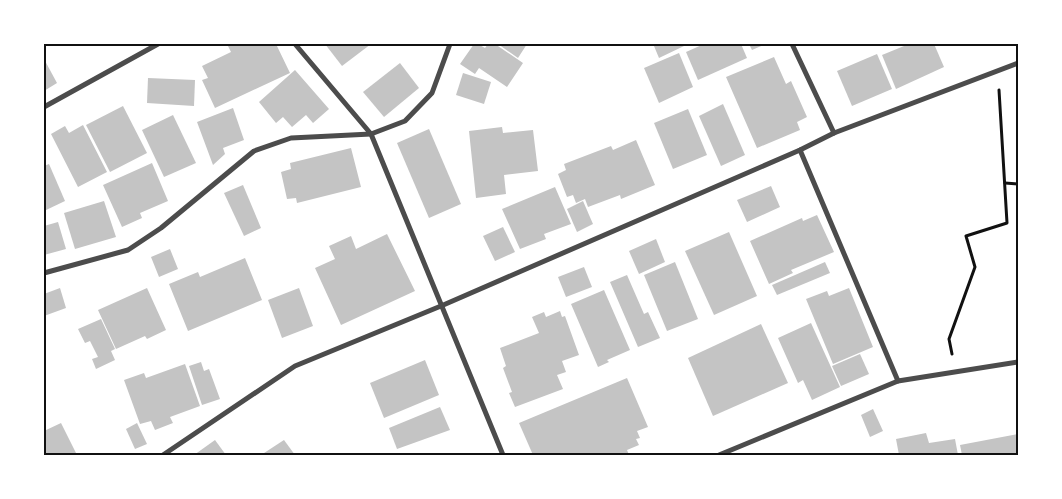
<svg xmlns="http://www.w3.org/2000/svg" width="1062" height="499" font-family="'Alegreya Sans',sans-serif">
<rect width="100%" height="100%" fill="#fff"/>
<g fill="#c4c4c4">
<path d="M227,44H276L290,73L215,108L202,80L208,78L202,66L231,52Z"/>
<path d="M325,44H371L342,66Z"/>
<path d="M474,44H478L485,48L488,44H495L523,63L507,87L479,68L475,74L460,64Z"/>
<path d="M498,44H527L518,58Z"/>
<path d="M659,44H683L684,46L659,58L654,46Z"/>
<path d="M704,44H741L747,58L698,80L686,52Z"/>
<path d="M749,44H766L752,50Z"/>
<path d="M909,44H934L944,67L896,89L882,55Z"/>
<path d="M679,53L693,87L659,103L644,68Z"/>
<path d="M877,54L892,89L852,106L837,71Z"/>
<path d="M774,57L786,84L791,81L807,117L797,122L800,130L757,148L726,77Z"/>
<path d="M44,59L57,83L44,91Z"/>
<path d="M400,63L419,88L384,117L363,92Z"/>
<path d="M295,70L329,109L313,123L306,115L292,127L283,117L276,123L259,102Z"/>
<path d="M463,73L491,82L484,104L456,95Z"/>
<path d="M148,78L195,80L194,106L147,103Z"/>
<path d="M723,104L745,155L721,166L699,116Z"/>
<path d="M123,106L147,153L110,172L86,125Z"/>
<path d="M233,108L244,140L223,148L225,154L213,165L197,122Z"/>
<path d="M688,109L707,155L673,169L654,123Z"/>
<path d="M173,115L196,163L164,177L142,130Z"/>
<path d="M83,125L107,172L78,187L51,134L65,126L69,133Z"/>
<path d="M502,127L503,133L533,130L538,171L504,175L506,194L476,198L469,131Z"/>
<path d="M429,129L461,204L429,218L397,143Z"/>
<path d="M636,140L655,185L621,199L620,195L588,207L585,199L576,203L573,195L567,197L558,174L566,170L564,164L611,146L613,150Z"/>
<path d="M351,148L361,187L297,203L296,198L287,199L281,172L291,169L290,163Z"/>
<path d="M152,163L168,201L140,213L142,218L122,227L103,185Z"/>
<path d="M49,164L65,201L44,211V166Z"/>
<path d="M243,185L261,228L244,236L224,193Z"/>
<path d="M771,186L780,207L747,222L737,200Z"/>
<path d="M555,187L571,224L544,234L546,239L520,249L502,209Z"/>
<path d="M104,201L116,237L75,249L64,213Z"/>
<path d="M583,201L593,224L577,232L567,209Z"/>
<path d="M817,215L834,252L791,270L793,273L769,284L750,241L802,218L803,221Z"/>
<path d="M58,222L66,249L44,255V226Z"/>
<path d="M503,227L515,252L495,261L483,236Z"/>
<path d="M729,232L757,296L714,315L685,251Z"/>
<path d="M387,234L415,291L341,325L315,268L335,259L329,246L351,236L356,249Z"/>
<path d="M656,239L665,262L639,274L629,251Z"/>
<path d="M170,249L178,269L159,277L151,257Z"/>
<path d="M245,258L262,300L188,331L169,284L198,272L200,277Z"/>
<path d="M675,262L698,319L667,331L644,275Z"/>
<path d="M825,262L830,273L777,295L772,285Z"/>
<path d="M584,267L592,287L566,297L558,277Z"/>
<path d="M627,275L644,314L648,312L660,338L638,347L610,282Z"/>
<path d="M60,288L66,308L44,316V294Z"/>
<path d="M147,288L166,330L147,339L145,336L116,349L98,310Z"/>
<path d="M299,288L313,326L282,338L268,300Z"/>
<path d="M849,288L873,347L833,364L806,299L827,291L829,296Z"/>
<path d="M604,290L630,350L607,360L609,362L598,367L571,304Z"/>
<path d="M560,311L562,317L565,316L579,355L562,361L566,372L557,375L563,389L515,407L509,393L512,392L503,368L506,366L500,348L539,333L532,317L544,312L546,317Z"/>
<path d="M101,319L115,349L111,351L115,360L96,369L92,359L98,357L90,341L85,343L78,329Z"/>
<path d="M811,323L840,387L812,400L803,380L798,383L778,338Z"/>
<path d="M761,324L788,383L713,416L688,358Z"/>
<path d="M860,354L869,374L841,386L832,366Z"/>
<path d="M425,360L439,395L384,418L370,383Z"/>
<path d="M201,362L204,371L209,369L220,399L202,405L189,366Z"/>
<path d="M185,364L200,406L170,417L173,423L155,430L151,421L140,424L124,380L144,373L146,378Z"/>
<path d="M627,378L648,427L637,431L640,438L636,439L639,445L627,450L629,455H533L519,423Z"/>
<path d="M440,407L450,430L397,449L389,428Z"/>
<path d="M873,409L883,431L870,437L861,415Z"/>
<path d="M61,423L77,455H44V431Z"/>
<path d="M137,423L147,444L135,449L126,429Z"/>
<path d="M926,433L929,443L955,439L958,455H899L896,439Z"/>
<path d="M1018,434V455H962L960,445Z"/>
<path d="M215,440L226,455H194Z"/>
<path d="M284,440L295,455H261Z"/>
</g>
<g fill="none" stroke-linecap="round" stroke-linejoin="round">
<g stroke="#111" stroke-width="3">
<path d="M1005,183L1018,184"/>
<path d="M952,354L949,339L975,267L966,236L1007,223L999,90"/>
</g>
<g stroke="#4c4c4c" stroke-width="5">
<path d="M295,44L371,134L503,455"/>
<path d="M792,44L834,133"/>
<path d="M44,107L158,44"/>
<path d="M800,150L898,381"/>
<path d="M44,273L128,250L161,228L254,151L291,138L371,134L405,121L432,93L450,44"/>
<path d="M163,455L295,366L441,306L800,150L834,133L1018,63"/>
<path d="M719,455L898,381L1018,362"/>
</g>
</g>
<rect width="1062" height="499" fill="none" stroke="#ffffff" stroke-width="90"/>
<rect x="45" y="45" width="972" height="409" fill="none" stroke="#111" stroke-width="2"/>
</svg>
